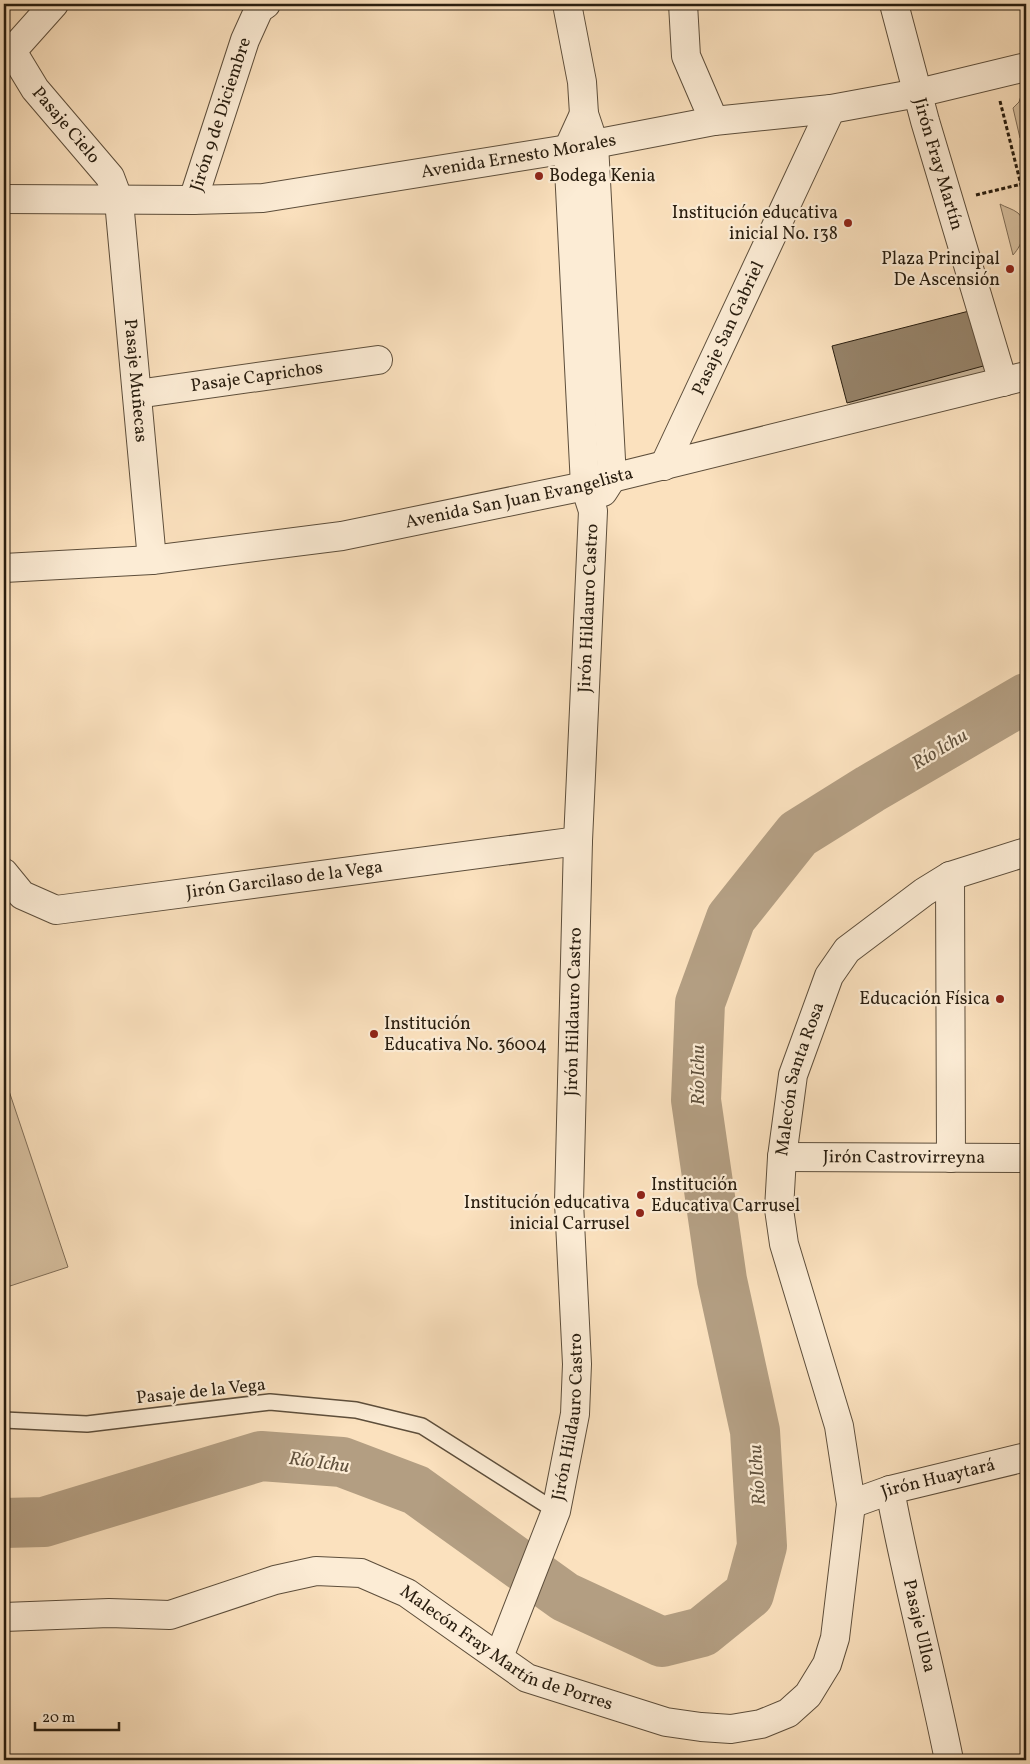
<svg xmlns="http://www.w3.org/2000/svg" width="1030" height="1764" font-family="Vollkorn,serif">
<rect width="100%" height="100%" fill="#fbe1be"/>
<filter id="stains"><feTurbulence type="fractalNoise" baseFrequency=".004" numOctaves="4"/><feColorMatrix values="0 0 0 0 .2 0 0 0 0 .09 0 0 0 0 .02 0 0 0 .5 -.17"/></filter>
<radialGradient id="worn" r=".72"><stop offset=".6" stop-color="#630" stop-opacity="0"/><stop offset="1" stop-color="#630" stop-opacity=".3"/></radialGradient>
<g fill="#d7c0a0" stroke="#806e58">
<path d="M1026,92V141L1020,138L1013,108L1019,102L1022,93Z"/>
<path d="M1000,204C1005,207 1013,209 1018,213C1030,225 1023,244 1013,255Z"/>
<path d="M4,1076L68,1267L4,1288Z"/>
</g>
<path fill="#0003" d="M972,311L1002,381L864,418L848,402Z"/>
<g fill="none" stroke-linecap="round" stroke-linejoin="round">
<path stroke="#b39e82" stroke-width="50" d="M4,1523L44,1522L261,1456L342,1462L416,1490L565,1597L662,1642L702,1632L749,1594L762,1546L755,1431L722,1280L696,1100L700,1003L731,918L798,834L870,789L1026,698"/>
</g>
<path fill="#96836a" stroke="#281d0f" d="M973,310L987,365L847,403L832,346Z"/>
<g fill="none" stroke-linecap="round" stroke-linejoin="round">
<g stroke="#5d4e3b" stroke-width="18">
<path id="service" d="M4,1420L87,1424L270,1402L356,1410L422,1426L556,1511"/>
</g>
<g stroke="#5d4e3b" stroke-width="30">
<g id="minor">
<path d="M567,4L582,82L584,114L594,144L612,478L603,492"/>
<path d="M683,4L686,56L714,121"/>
<path id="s1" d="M894,4L925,121L1003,382"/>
<path id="s2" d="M12,51L35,89L110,177L119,201L152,560"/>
<path d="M4,57L12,51L54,4"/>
<path id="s3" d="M193,200L245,40L259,9L266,4"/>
<path id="s4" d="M137,394L378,360"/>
<path id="s5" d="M664,466L831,109"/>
<path id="s6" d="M4,568L152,560L342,536L585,486L612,478L1026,376"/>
<path id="s7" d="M4,873L22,895L56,910L578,841"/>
<path d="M950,876L951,1158"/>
<path id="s8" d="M782,1157L1026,1158"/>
<path id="s9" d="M890,1490C907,1581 931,1670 949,1760"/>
<path id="s10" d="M851,1504L890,1490L1026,1457"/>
<path id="s11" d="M4,1617L109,1613L170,1615L275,1580L316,1571L361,1573L407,1593L527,1678L666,1722L701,1727L731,1729L761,1724L788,1713L808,1695L827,1664L835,1638L851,1504L839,1426L784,1244L779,1209L782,1157L793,1075L829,976L847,950L924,892L950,876L1026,852"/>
<path id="s12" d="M499,1657L556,1511L575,1414L577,1364L569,1202L578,841L593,511L585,486L568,149L584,114"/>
</g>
</g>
<g stroke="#5d4e3b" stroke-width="30">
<g id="tertiary">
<path id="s13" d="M4,199L193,200L263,198L568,149L714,121L831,109L918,93L1026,67"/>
</g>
</g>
<g stroke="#281d0f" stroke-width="3" stroke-dasharray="4 2.5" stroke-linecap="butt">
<path d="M1000,101L1026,205"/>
<path d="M976,195L1026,183"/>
</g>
<use href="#service" stroke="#fcecd5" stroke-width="15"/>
<use href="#minor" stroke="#fcecd5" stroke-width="28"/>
<use href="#tertiary" stroke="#fcecd5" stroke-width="28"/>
</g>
<g fill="#8f2418" stroke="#fcecd5" stroke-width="2">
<circle cx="539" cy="176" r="5"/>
<circle cx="848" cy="223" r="5"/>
<circle cx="1010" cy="269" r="5"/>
<circle cx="1000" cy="999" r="5"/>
<circle cx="374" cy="1034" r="5"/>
<circle cx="641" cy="1195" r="5"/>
<circle cx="640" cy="1213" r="5"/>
</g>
<g text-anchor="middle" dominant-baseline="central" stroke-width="4.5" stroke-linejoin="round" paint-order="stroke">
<g font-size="18" fill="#281d0f" stroke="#fcecd5">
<text stroke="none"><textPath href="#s3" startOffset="90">Jirón 9 de Diciembre</textPath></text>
<text stroke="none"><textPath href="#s2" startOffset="92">Pasaje Cielo</textPath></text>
<text stroke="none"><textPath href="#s13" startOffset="518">Avenida Ernesto Morales</textPath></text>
<text stroke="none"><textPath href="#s1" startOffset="166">Jirón Fray Martín</textPath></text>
<text stroke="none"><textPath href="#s5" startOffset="152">Pasaje San Gabriel</textPath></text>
<text stroke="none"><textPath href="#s4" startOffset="121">Pasaje Caprichos</textPath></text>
<text stroke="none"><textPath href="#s2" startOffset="366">Pasaje Muñecas</textPath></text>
<text stroke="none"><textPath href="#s6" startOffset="521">Avenida San Juan Evangelista</textPath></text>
<text stroke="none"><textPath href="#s12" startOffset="1062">Jirón Hildauro Castro</textPath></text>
<text stroke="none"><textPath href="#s7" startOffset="296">Jirón Garcilaso de la Vega</textPath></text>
<text stroke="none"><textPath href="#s12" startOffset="658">Jirón Hildauro Castro</textPath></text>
<text stroke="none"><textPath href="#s11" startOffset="1494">Malecón Santa Rosa</textPath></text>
<text stroke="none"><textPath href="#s8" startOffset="122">Jirón Castrovirreyna</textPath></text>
<text transform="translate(201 1392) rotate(-6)">Pasaje de la Vega</text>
<text stroke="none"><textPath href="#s12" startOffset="252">Jirón Hildauro Castro</textPath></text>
<text stroke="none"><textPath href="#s10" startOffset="91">Jirón Huaytará</textPath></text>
<text stroke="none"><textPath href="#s9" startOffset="139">Pasaje Ulloa</textPath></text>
<text stroke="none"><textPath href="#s11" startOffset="529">Malecón Fray Martín de Porres</textPath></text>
</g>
<g font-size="18" fill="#281d0f" stroke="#fcecd5" text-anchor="end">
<text x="549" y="176" text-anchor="start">Bodega Kenia</text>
<text x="838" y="213">Institución educativa<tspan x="838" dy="21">inicial No. 138</tspan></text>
<text x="1000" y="259">Plaza Principal<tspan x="1000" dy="21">De Ascensión</tspan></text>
<text x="990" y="999">Educación Física</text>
<text x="384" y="1024" text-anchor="start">Institución<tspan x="384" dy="21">Educativa No. 36004</tspan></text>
<text x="651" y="1185" text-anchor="start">Institución<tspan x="651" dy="21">Educativa Carrusel</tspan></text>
<text x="630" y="1203">Institución educativa<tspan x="630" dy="21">inicial Carrusel</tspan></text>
</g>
<g font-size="19" font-style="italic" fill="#60513d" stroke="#fcecd5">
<text transform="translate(940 750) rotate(-31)">Río Ichu</text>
<text transform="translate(699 1075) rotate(-90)">Río Ichu</text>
<text transform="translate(319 1463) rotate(8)">Río Ichu</text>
<text transform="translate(758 1475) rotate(-94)">Río Ichu</text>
</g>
</g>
<rect width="1030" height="1764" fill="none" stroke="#fbe1be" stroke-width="20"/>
<rect x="5" y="5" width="1020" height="1754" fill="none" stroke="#281d0f" stroke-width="2.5"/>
<rect x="10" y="10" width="1010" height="1744" fill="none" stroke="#281d0f"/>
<path d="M35 1722v8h84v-8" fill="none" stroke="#281d0f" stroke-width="2.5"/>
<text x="42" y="1722" font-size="15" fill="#281d0f" stroke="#fcecd5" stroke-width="4" paint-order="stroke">20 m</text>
<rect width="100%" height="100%" filter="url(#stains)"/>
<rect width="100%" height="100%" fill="url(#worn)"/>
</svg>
